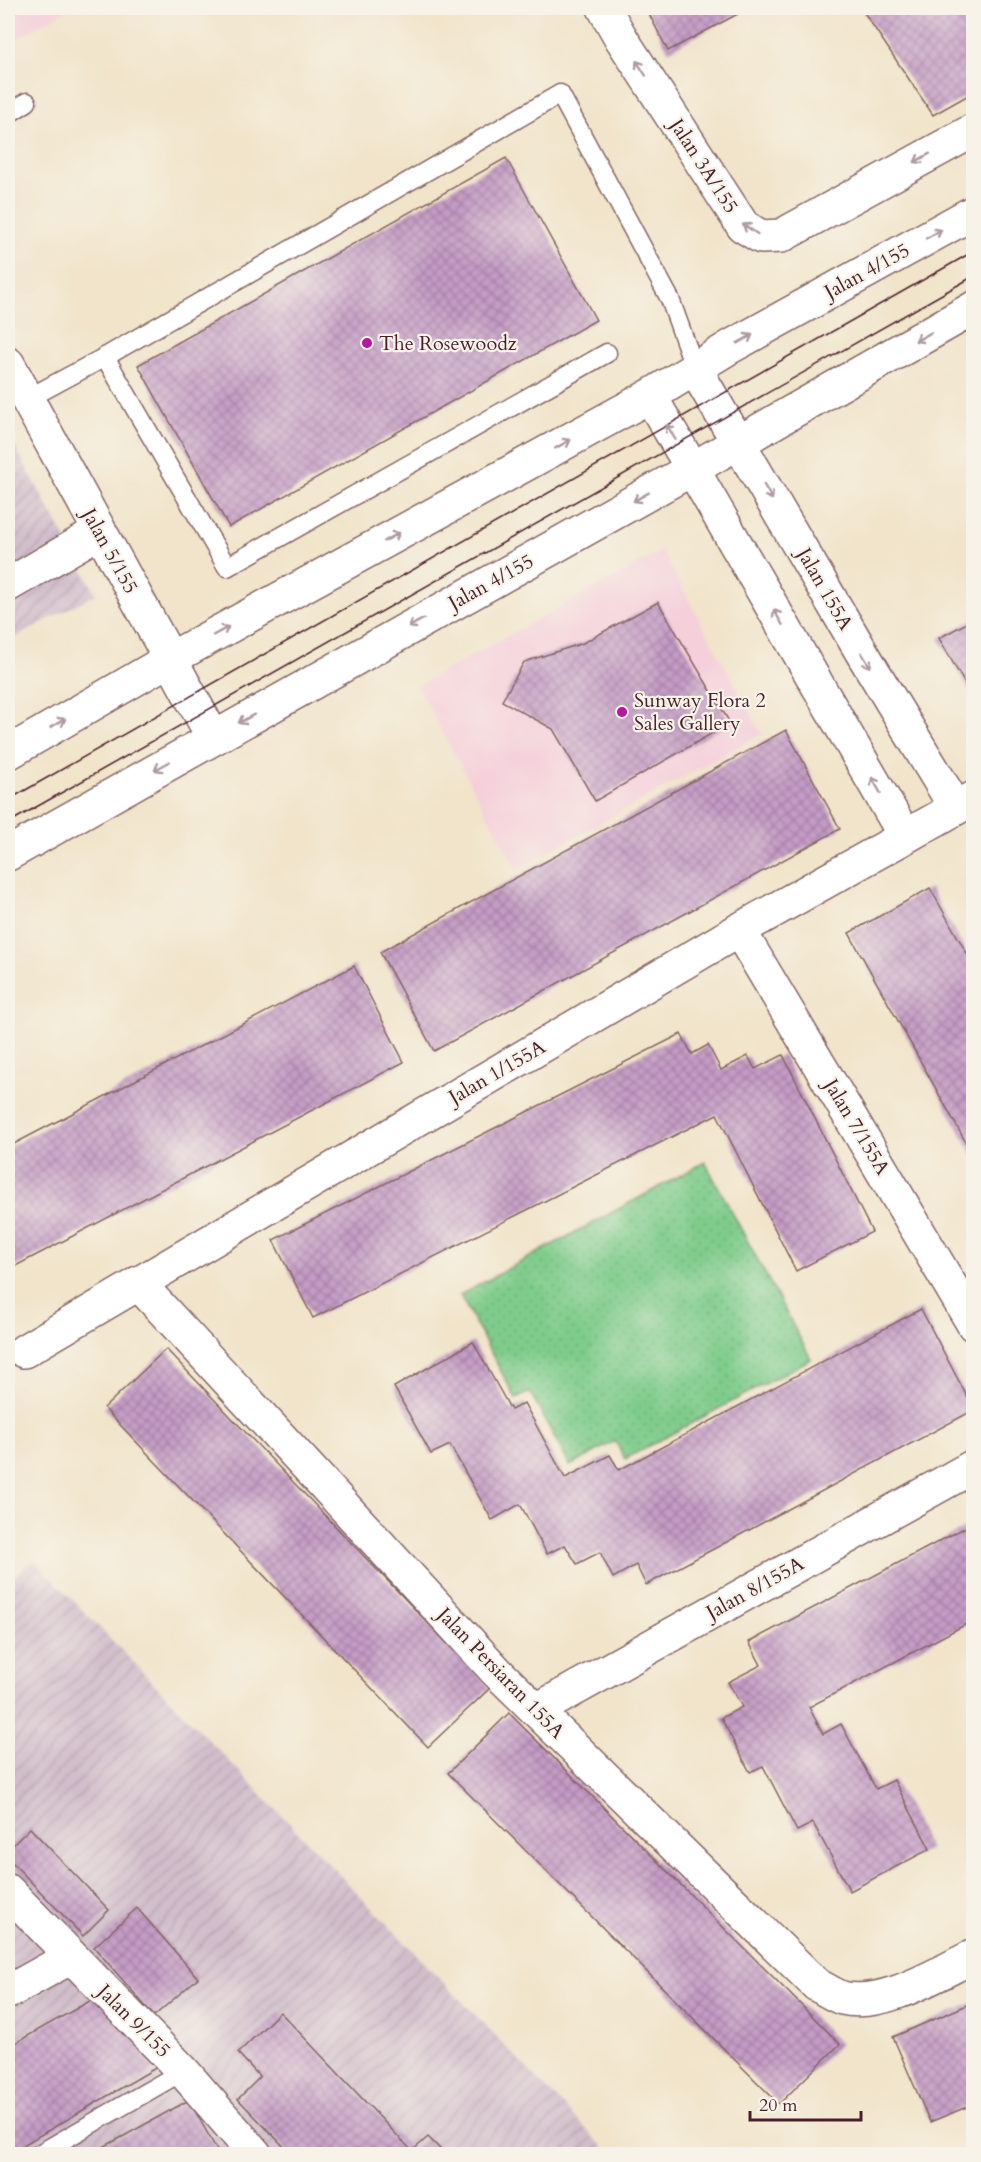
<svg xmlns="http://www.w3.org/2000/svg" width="981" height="2162" font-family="Cardo,serif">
<defs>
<pattern id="industrial-furrows" width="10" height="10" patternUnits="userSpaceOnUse" patternTransform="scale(1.5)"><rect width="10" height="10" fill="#d1bdcb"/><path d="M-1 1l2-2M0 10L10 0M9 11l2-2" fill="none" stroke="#b5a2ae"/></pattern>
<pattern id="park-dots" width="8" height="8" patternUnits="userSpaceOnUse" patternTransform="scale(1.5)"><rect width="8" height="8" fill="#7ecc8b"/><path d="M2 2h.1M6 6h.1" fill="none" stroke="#6eaf78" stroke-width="1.8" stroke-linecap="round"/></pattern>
<pattern id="building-cross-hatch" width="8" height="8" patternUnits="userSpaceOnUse" patternTransform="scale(1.5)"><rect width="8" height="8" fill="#c59cc6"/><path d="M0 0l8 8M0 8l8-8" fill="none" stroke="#a27fa1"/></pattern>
</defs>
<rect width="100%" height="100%" fill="#f7f3e8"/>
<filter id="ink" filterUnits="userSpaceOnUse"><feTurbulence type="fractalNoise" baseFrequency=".0167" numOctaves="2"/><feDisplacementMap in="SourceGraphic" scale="12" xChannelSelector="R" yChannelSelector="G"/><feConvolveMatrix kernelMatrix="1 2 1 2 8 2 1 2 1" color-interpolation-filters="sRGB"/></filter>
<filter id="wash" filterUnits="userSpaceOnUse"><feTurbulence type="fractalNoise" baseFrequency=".008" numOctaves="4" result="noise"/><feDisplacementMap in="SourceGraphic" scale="24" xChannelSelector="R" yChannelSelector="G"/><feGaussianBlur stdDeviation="1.35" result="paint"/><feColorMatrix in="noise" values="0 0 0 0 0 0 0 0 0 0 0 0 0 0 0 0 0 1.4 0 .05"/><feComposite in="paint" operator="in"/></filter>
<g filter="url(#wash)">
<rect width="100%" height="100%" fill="#f1e4ca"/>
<g fill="#f5cfda">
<path d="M8,8H70L8,43Z"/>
<path d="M662,551L762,734L517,869L417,686Z"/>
</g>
<g fill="url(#industrial-furrows)">
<path d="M8,434L96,594L8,641Z"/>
<path d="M34,1560L610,2154H8V1582Z"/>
</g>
<path fill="url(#park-dots)" stroke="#64765b" stroke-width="1.5" d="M705,1162L811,1359L625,1459L615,1441L570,1466L530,1392L516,1399L460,1295Z"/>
<g id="blocks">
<g fill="url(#building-cross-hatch)">
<path d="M646,8H749L668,51Z"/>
<path d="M861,8H974V92L933,115Z"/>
<path d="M506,158L596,320L229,527L138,365Z"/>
<path d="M658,602L730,723L595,801L553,729L502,701L524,662L583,643Z"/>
<path d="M974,619V700L939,638Z"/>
<path d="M786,730L840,829L434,1051L380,952Z"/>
<path d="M930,888L974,966V1157L849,933Z"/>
<path d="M354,966L404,1062L8,1270V1147Z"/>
<path d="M681,1034L692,1054L708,1045L721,1070L748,1056L755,1069L783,1055L872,1232L796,1271L717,1114L313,1318L273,1240Z"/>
<path d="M921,1309L974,1410L646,1585L636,1565L613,1578L600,1552L577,1564L565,1545L547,1554L520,1504L492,1520L450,1445L431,1454L394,1387L473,1342L511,1410L524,1403L565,1478L610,1455L619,1470Z"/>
<path d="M166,1349L490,1688L428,1747L104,1408Z"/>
<path d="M966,1527L974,1542V1620L809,1707L823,1734L841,1724L876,1789L894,1780L930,1849L850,1891L813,1823L797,1831L763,1766L750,1772L721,1718L742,1707L728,1682L761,1665L749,1642Z"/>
<path d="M509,1713L840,2044L779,2104L448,1773Z"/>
<path d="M30,1828L109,1910L83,1936L8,1858V1850Z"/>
<path d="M137,1908L198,1978L154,2016L94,1947Z"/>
<path d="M97,1997L164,2063L8,2154V2047Z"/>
<path d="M974,2002V2104L930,2122L893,2037Z"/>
<path d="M280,2012L412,2151L428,2137L445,2154H352L350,2152L348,2154H291L238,2099L260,2077L238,2053Z"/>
<path d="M189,2100L219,2154H90L124,2136Z"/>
</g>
</g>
</g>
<g filter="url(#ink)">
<use href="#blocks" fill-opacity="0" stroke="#846463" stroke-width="1.5"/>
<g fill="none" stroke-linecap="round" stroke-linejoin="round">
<g stroke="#846463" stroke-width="21">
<g id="lane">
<path d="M8,114L27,102"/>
<path d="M607,353L227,567L105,357L560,94L670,299L695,369"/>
<path d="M27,399L105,357"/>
<path d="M39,2154L183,2071"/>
</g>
</g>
<g stroke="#846463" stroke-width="36">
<g id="street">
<path d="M604,8L621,38L743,226L761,237L781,236L974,130"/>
<path d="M8,364L213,737"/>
<path d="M695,369L864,656L956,808"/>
<path d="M650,396L905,836"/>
<path d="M8,585L99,532"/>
<path d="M739,930L974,1325"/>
<path d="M138,1283L497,1672L817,1985C825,1989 833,1995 842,1998C884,2008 936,1974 974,1956"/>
<path d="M24,1351L739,930L974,798"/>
<path d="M537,1710L974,1466"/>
<path d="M8,1891L183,2071L255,2154"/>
<path d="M8,1992L71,1957"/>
</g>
</g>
<g stroke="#846463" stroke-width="36">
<g id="secondary">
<path d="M8,753L170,659L650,396L730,347L974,212"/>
<path d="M8,854L692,469L974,308"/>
</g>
</g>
<use href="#lane" stroke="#fff" stroke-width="18"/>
<use href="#street" stroke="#fff" stroke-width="33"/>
<use href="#secondary" stroke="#fff" stroke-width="33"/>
<g stroke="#4a1f2b" stroke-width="1.5">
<path d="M8,800L974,251"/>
<path d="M8,823L974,276"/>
</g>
</g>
<defs><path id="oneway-shaft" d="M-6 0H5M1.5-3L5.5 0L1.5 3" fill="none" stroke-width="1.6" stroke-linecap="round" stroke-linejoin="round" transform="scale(1.5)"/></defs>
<g stroke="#ae9aa0">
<use href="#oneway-shaft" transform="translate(641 68) rotate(-123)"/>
<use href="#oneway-shaft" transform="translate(922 158) rotate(151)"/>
<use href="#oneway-shaft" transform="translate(750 229) rotate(-146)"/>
<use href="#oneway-shaft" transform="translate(934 234) rotate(-29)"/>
<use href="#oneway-shaft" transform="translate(923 337) rotate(151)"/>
<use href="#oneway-shaft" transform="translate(745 339) rotate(-29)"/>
<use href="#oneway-shaft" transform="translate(671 432) rotate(-120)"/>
<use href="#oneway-shaft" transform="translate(563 444) rotate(-29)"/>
<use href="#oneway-shaft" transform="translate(768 492) rotate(60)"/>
<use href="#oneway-shaft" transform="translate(641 497) rotate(151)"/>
<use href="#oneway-shaft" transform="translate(392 537) rotate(-29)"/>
<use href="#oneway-shaft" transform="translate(778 617) rotate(-120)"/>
<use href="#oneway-shaft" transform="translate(416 623) rotate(151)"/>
<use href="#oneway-shaft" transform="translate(221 631) rotate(-29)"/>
<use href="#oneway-shaft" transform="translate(866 660) rotate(59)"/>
<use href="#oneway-shaft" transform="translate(246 719) rotate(151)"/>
<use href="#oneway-shaft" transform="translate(58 723) rotate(-30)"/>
<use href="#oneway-shaft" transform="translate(162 766) rotate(150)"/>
<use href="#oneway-shaft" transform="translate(876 785) rotate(-120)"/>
</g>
</g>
<g fill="#b5179e" stroke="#f7f3e8" stroke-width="2">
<circle cx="367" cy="343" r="6"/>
<circle cx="622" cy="712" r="6"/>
</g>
<g text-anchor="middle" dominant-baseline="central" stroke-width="4.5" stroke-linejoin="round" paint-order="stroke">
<g font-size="20" fill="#4a1f2b" stroke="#f7f3e8">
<text transform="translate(704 166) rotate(57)">Jalan 3A/155</text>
<text transform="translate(867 271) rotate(-29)">Jalan 4/155</text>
<text transform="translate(110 551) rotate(61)">Jalan 5/155</text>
<text transform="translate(491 582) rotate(-29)">Jalan 4/155</text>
<text transform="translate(825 589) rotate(60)">Jalan 155A</text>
<text transform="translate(497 1072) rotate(-30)">Jalan 1/155A</text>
<text transform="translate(857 1127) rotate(59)">Jalan 7/155A</text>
<text transform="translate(755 1588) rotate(-29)">Jalan 8/155A</text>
<text transform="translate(501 1673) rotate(46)">Jalan Persiaran 155A</text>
<text transform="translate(134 2021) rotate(45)">Jalan 9/155</text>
</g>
<g font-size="20" fill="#4a1f2b" stroke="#f7f3e8" text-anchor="start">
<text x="379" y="343">The Rosewoodz</text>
<text x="634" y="700">Sunway Flora 2<tspan x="634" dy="23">Sales Gallery</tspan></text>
</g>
</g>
<rect width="981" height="2162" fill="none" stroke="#f7f3e8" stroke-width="30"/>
<path d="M750 2111v9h111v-9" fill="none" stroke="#4a1f2b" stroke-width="3"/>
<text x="759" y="2111" font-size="18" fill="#4a1f2b" stroke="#f7f3e8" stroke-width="4.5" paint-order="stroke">20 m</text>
</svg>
